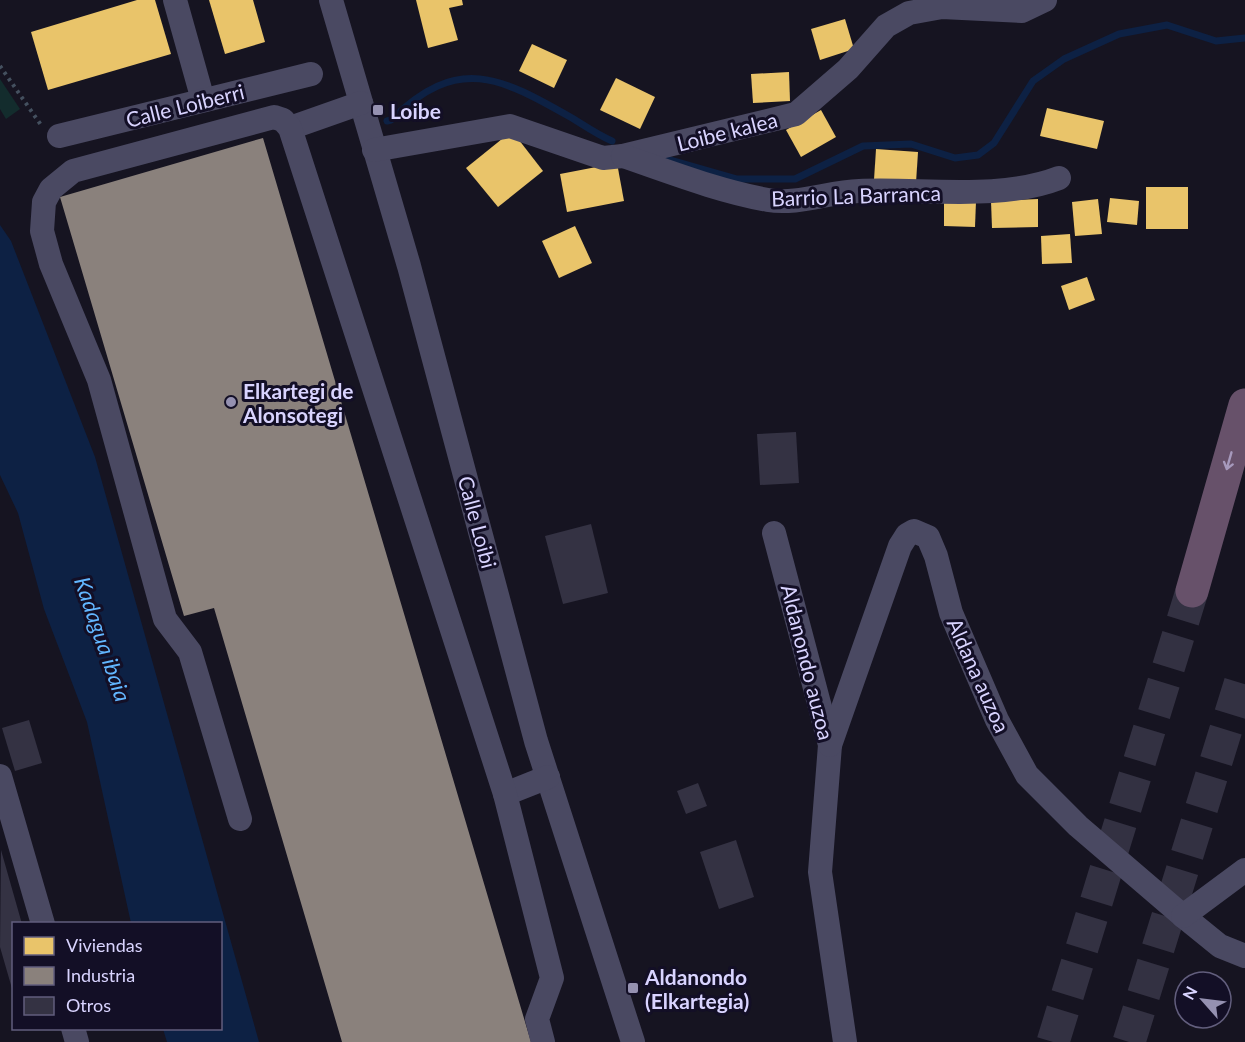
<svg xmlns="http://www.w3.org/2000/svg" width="1245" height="1042" font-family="Lato,sans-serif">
<rect width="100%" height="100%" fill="#161421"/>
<path fill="#132c2d" d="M0,79L20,109L6,119L0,109Z"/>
<path fill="#0d2144" d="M0,225L11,241L95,457L259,1042H167L163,1029L220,1028V924L131,923L87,722L44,609L18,513L0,475Z"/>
<g fill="#e9c46a">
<path d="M137,0H155L171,54L48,90L31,32Z"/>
<path d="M209,0H253L265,42L225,54Z"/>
<path d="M416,0H462L463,5L449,8L458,40L428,48Z"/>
<path d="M845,19L854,49L820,60L811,29Z"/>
<path d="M532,44L567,60L554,88L519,71Z"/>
<path d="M789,72L790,101L753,103L751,74Z"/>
<path d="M616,78L655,97L640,129L600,110Z"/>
<path d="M1047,108L1104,121L1097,149L1040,136Z"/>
<path d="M821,110L836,137L801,157L786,130Z"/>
<path d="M512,131L543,171L498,207L466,168Z"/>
<path d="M876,149L918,152L916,183L874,180Z"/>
<path d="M617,163L624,201L567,212L560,174Z"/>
<rect x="1146" y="187" width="42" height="42"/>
<path d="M1110,198L1139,201L1137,225L1107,222Z"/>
<path d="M1038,199V227L992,228L991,201Z"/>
<path d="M1098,199L1102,234L1075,236L1072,202Z"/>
<path d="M944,200L976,201L975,227L944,226Z"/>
<path d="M575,226L592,263L559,278L542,241Z"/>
<path d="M1070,234L1072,263L1042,264L1041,236Z"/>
<path d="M1087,277L1095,300L1069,310L1061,286Z"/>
</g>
<path fill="#8a817c" d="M263,138L531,1042H342L214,608L184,616L60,197Z"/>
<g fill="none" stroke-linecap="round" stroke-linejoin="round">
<g stroke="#0d2144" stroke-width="7">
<path d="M387,121L391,120C458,54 500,77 572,118C585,126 598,135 612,141"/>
<path d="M667,159L737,179H795L863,146L911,144L955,158L978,155L994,143L1033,81L1064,59L1119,34L1167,25L1216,41L1245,38"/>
</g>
</g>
<g fill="#343243">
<path d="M796,432L799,483L760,485L757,434Z"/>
<path d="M591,524L608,593L563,604L545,536Z"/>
<path d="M29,720L42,763L15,771L2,728Z"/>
<path d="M698,783L707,806L686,814L677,791Z"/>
<path d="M736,840L754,897L719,909L700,852Z"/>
<path d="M1,850L22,924H14L13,992L0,947Z"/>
</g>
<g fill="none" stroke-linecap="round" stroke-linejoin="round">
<g stroke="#333142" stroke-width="33" stroke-dasharray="33 16" stroke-linecap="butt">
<path d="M1053,1042L1192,591"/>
<path d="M1129,1042L1245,668"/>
</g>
<path stroke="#44505f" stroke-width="4" stroke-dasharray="3 4.5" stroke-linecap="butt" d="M0,66L41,125"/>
<g stroke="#4a4962" stroke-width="24">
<path d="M175,0L203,100"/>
<path d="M331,0L409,266L536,741L633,1042"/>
<path d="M290,128L361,103"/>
<path d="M59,136L311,74"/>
<path d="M374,150L510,126L603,158L623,156L796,114L848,69L886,26L909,13L942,7L1022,11L1045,0"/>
<path d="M623,156C670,172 718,191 768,200C797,205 829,192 859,191C921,188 1000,201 1059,178"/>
<path d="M774,533L830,745L820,872L845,1042"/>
<path d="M830,745L900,546L907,535L914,531L928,537L936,556L951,613L997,720L1027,775L1078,826L1183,916L1220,946L1245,956"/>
<path d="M0,776L43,924"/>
<path d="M505,794L548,777"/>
<path d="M240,819L190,652L165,619L99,380L51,264L42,231L44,202L51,189L73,171L274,117L283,120L290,128L505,794L552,978L537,1019L543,1042"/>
<path d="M1183,916L1245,870"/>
<path d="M73,1028L77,1042"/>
</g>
<path stroke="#67516a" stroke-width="33" d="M1192,591L1245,405"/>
</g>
<defs><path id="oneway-shaft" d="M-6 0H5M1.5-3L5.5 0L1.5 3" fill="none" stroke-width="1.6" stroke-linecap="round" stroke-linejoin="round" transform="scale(1.5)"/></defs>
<use stroke="#a699bc" href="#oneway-shaft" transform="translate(1229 461) rotate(106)"/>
<g fill="#9591b1" stroke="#130f26" stroke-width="2">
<rect x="372" y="104" width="12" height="12" rx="3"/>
<circle cx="231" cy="402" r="6"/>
<rect x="627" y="982" width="12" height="12" rx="3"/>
</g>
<g text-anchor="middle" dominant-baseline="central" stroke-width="6" stroke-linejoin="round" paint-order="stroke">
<g font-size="21" fill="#d9d4ff" stroke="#130f26">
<text transform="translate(185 105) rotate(-14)">Calle Loiberri</text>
<text transform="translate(727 131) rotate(-14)">Loibe kalea</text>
<text transform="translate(856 195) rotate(-2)">Barrio La Barranca</text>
<text transform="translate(478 522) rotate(75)">Calle Loibi</text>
<text transform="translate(808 662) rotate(76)">Aldanondo auzoa</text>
<text transform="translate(979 675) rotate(66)">Aldana auzoa</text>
</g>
<g font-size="21" font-weight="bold" fill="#d9d4ff" stroke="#130f26" text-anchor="start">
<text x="390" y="110">Loibe</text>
<text x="243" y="390">Elkartegi de<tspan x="243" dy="24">Alonsotegi</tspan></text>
<text x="645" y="976">Aldanondo<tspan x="645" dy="24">(Elkartegia)</tspan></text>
</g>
<g font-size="22" font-style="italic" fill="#62b6ff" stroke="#130f26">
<text transform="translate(103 639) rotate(71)">Kadagua ibaia</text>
</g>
</g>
<rect x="12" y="922" width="210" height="108" fill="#130f26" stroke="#625e7d" stroke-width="1.5"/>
<rect x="24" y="937" width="30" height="18" fill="#e9c46a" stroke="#625e7d" stroke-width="1.5"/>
<text x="66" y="952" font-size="18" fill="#d9d4ff">Viviendas</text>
<rect x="24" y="967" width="30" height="18" fill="#8a817c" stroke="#625e7d" stroke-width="1.5"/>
<text x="66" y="982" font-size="18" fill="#d9d4ff">Industria</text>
<rect x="24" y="997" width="30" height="18" fill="#343243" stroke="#625e7d" stroke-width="1.5"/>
<text x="66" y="1012" font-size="18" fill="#d9d4ff">Otros</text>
<g transform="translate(1203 1000) rotate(298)"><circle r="28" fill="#130f26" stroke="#625e7d" stroke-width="1.5"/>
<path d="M0-4.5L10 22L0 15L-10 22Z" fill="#9591b1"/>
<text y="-9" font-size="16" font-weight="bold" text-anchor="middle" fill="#d9d4ff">N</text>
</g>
</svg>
